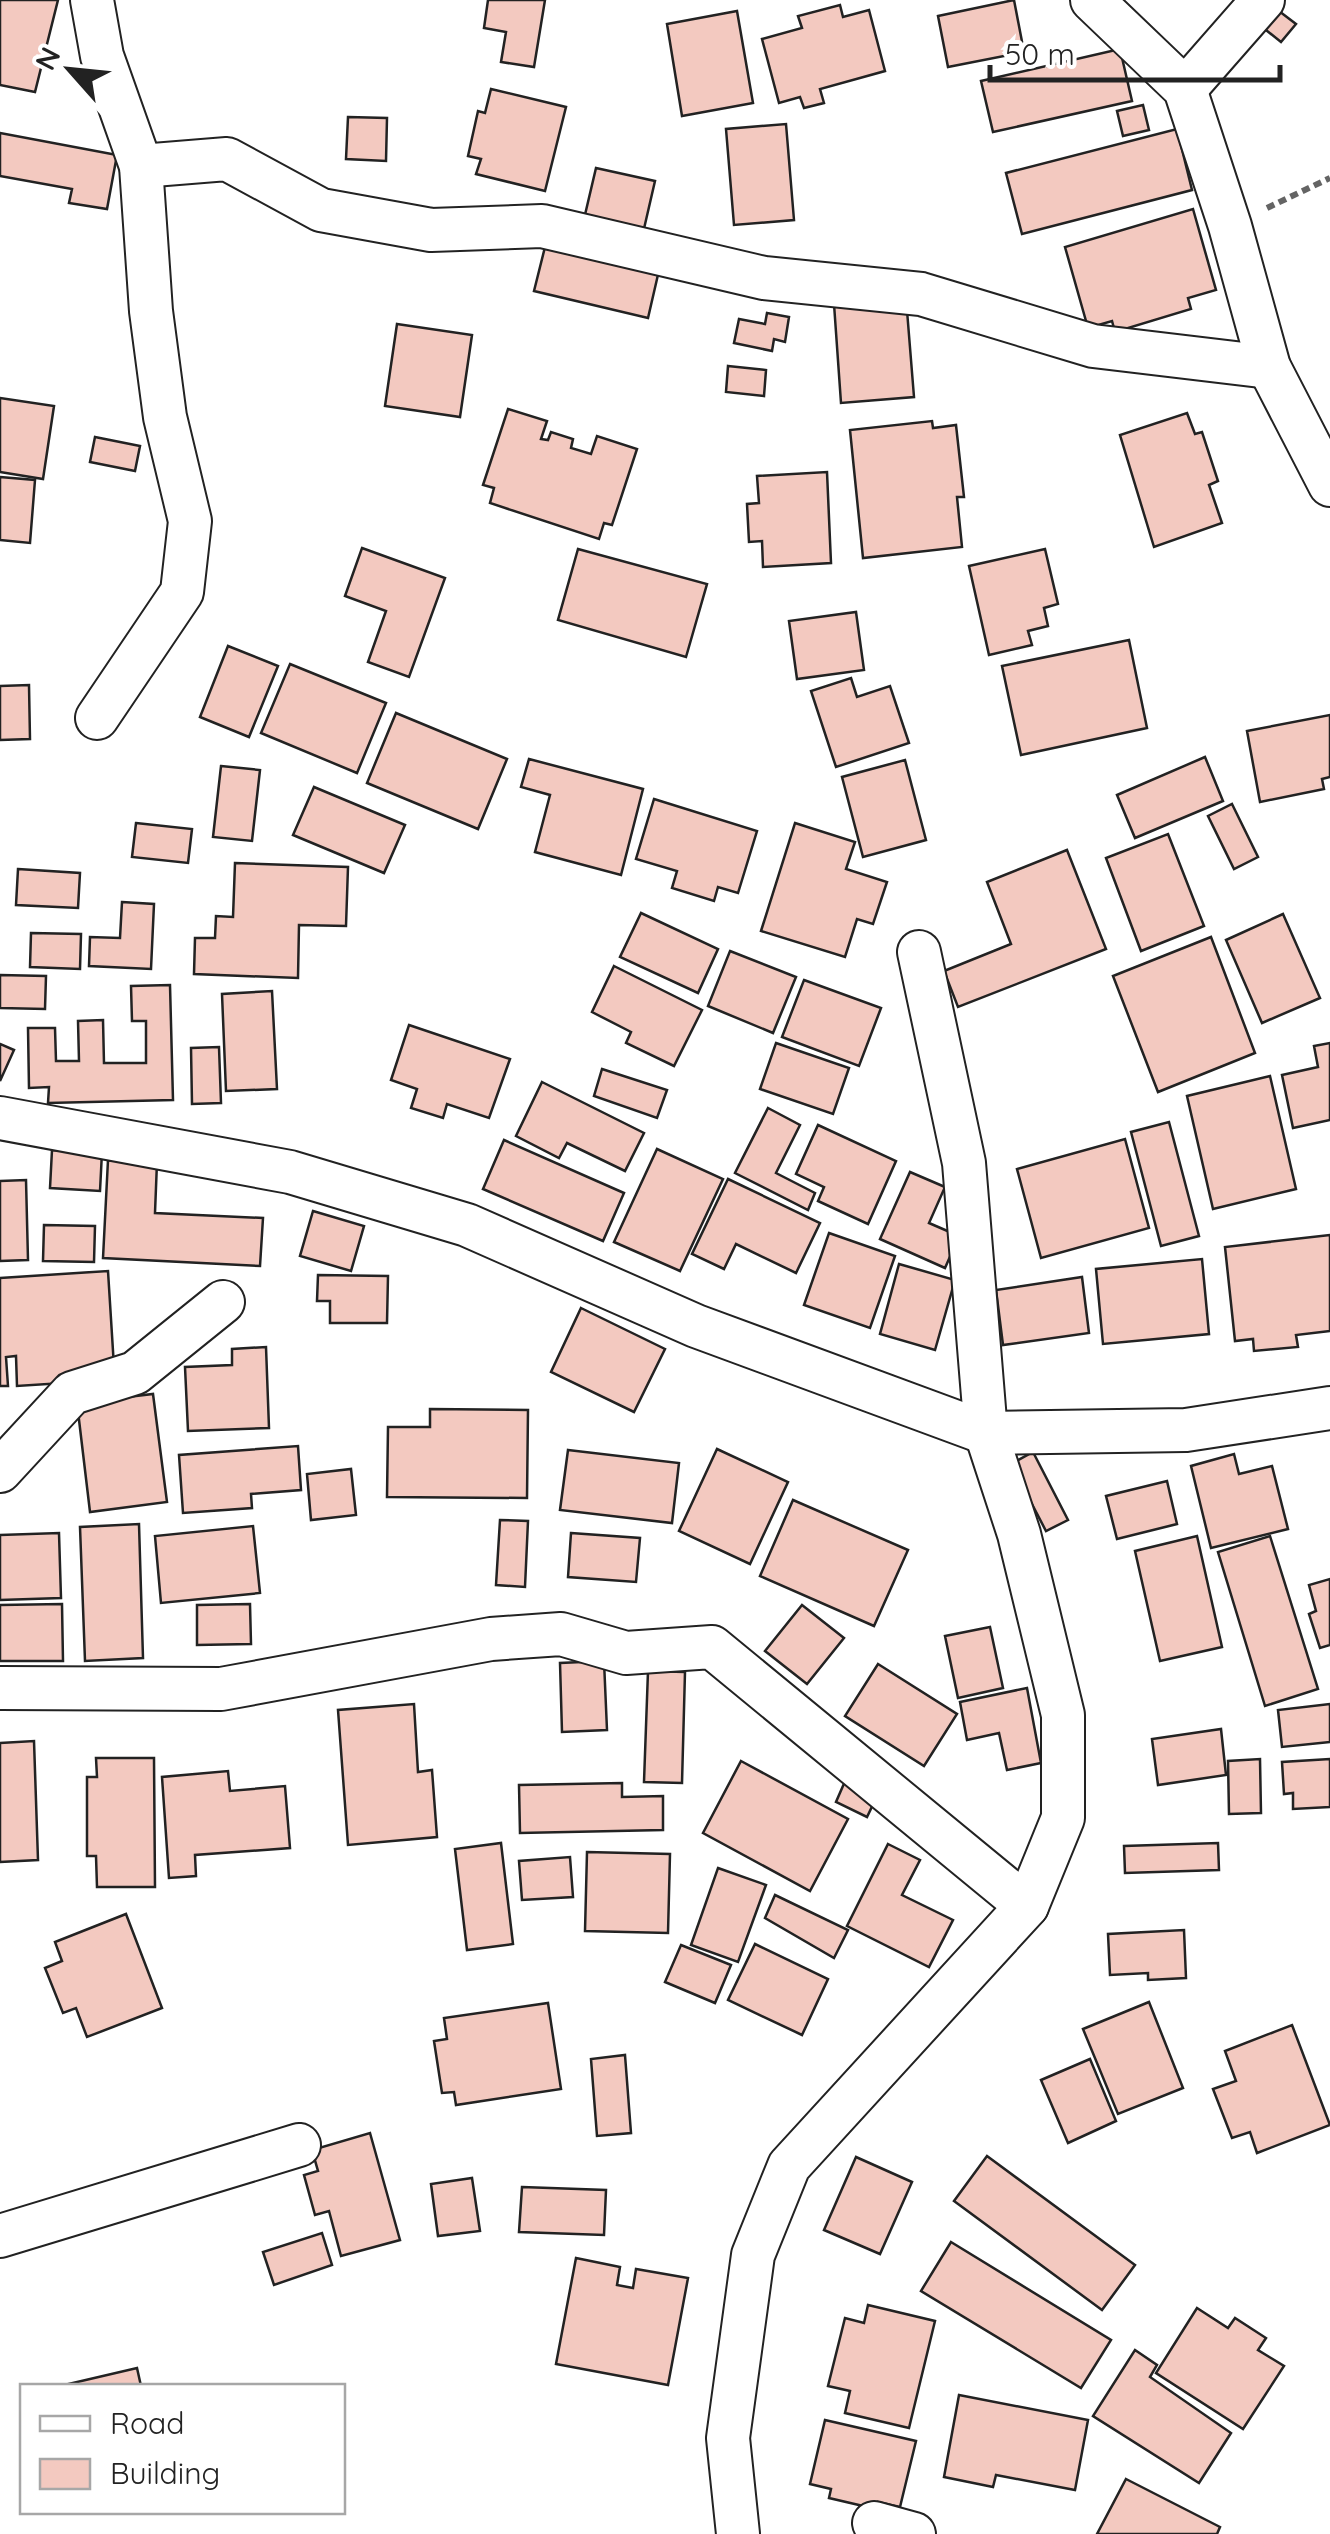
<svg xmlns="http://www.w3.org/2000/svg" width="1330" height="2534" font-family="Quicksand,sans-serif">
<rect width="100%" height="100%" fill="#fff"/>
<g fill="#f3c9c0" stroke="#222" stroke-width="2.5">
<path d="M0,0H58L35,92L0,85Z"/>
<path d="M488,0H545L534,67L501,62L506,32L484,28Z"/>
<path d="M1014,0L1024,52L948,67L938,16Z"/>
<path d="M840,5L843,17L869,10L885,71L820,89L824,103L804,108L800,97L779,103L762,39L802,28L798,16Z"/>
<path d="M1275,8L1296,24L1281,42L1261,26Z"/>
<path d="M737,11L753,103L682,116L667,24Z"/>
<path d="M1120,49L1132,101L993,132L981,81Z"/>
<path d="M491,89L566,107L545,191L476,174L481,159L468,156L478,111L485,113Z"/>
<path d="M1143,105L1149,130L1123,136L1117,111Z"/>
<path d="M348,117L387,118L386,161L346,159Z"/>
<path d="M786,124L794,220L734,225L726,129Z"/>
<path d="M1177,129L1192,190L1022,234L1006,173Z"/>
<path d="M0,133L117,155L107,209L69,203L72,189L0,176Z"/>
<path d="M596,168L655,181L643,233L584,219Z"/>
<path d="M1193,209L1216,290L1188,298L1191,309L1115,332L1112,321L1088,328L1065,247Z"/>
<path d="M547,239L660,266L648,318L534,291Z"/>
<path d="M906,298L914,397L841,403L834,304Z"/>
<path d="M767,313L789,317L785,342L774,339L772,351L734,343L739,319L765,324Z"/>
<path d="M397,324L472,335L460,417L385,406Z"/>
<path d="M728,366L766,370L764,396L726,392Z"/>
<path d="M0,398L54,406L43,479L0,472Z"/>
<path d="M508,409L547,421L541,439L548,440L551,432L573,439L571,448L591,454L597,436L637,449L612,525L604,523L599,539L490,503L494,488L483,485Z"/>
<path d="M1187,413L1195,434L1202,432L1218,481L1209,485L1222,523L1154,547L1120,435Z"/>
<path d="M932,421L933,428L956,425L964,497H957L962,547L863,558L850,430Z"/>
<path d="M95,437L140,446L135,471L90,462Z"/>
<path d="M827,472L831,563L763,567L762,541L749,542L747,504L759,503L757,476Z"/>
<path d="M0,477L35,480L30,543L0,540Z"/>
<path d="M362,548L445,578L409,677L368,662L386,611L345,596Z"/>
<path d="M578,549L707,584L686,657L558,620Z"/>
<path d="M1045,549L1058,604L1044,608L1048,626L1028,631L1032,645L989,655L969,566Z"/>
<path d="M856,612L864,670L797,679L789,621Z"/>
<path d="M1129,640L1147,728L1021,755L1002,666Z"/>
<path d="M228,646L278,666L249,737L200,717Z"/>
<path d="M290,664L386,703L357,773L261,733Z"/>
<path d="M851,678L857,697L890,686L909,743L836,767L811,691Z"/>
<path d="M29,685L30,739L0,740V686Z"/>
<path d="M396,713L507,759L478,829L367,783Z"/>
<path d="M1330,715V777L1322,779L1324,789L1260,802L1247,731Z"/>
<path d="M1205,757L1223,801L1135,838L1117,795Z"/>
<path d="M529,759L643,789L621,875L535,852L550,795L521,787Z"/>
<path d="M905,760L926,840L863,857L842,777Z"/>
<path d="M221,766L260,770L252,841L213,837Z"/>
<path d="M314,787L405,825L384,873L293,835Z"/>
<path d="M654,799L757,831L738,893L718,887L714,901L672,888L677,871L636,859Z"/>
<path d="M1232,804L1258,857L1234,869L1208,816Z"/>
<path d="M136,823L192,829L188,863L132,857Z"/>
<path d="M795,823L855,842L846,869L887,882L873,924L857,919L845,957L761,931Z"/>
<path d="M1168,834L1204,926L1141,951L1106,858Z"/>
<path d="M1067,850L1106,949L958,1007L944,971L1011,944L987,882Z"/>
<path d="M235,863L348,867L346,926L299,925L298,978L194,974L195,938H215L216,916L233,917Z"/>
<path d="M18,869L80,873L78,908L16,905Z"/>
<path d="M122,902L154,904L151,969L89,966L90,937L120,938Z"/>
<path d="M641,913L718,949L698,993L620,957Z"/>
<path d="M1283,914L1320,998L1262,1023L1226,940Z"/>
<path d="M31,933L81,934L80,969L30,967Z"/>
<path d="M1211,937L1255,1053L1158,1092L1113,976Z"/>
<path d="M730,951L796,977L773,1033L708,1006Z"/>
<path d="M614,966L702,1010L674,1066L626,1043L631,1032L592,1012Z"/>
<path d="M0,975L46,976L45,1009L0,1008Z"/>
<path d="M804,980L881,1008L859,1066L782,1037Z"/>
<path d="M170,985L173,1100L48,1103L49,1087L29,1088L28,1028H55L56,1061H79L78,1021L103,1020L104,1063H146V1021H132L131,986Z"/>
<path d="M272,991L277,1089L226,1091L222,994Z"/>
<path d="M409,1025L510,1059L489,1118L447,1104L443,1118L411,1108L417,1089L391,1080Z"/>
<path d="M776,1043L849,1068L833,1114L760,1089Z"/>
<path d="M1330,1043V1120L1293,1128L1282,1075L1318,1067L1314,1046Z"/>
<path d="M0,1044L14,1050L0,1081Z"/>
<path d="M219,1047L221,1103L192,1104L191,1048Z"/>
<path d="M602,1069L667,1090L657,1118L594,1096Z"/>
<path d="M1270,1076L1296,1189L1213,1209L1187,1096Z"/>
<path d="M542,1082L644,1133L625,1171L567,1143L559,1158L516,1136Z"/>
<path d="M768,1108L800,1125L776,1173L815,1193L808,1210L735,1173Z"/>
<path d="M1169,1122L1199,1236L1161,1246L1131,1132Z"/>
<path d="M818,1125L896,1161L868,1224L818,1201L824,1187L796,1174Z"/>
<path d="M1125,1139L1149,1228L1041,1258L1017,1169Z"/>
<path d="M504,1140L624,1193L603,1241L483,1189Z"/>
<path d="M657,1149L723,1179L680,1271L614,1242Z"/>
<path d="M52,1150L102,1152L100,1191L50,1188Z"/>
<path d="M108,1160L157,1162L155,1213L263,1218L260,1266L103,1258Z"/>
<path d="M910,1172L945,1187L929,1223L959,1236L945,1268L880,1239Z"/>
<path d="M728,1179L820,1223L796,1273L736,1244L724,1269L692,1254Z"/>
<path d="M26,1180L28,1260L0,1261V1181Z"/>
<path d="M313,1211L364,1226L351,1271L300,1256Z"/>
<path d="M44,1225L95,1226L94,1262L43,1261Z"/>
<path d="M829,1233L895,1256L870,1328L804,1305Z"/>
<path d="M1330,1235V1331L1296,1335L1298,1347L1254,1351L1253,1339L1235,1341L1225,1247Z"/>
<path d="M1202,1259L1209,1334L1103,1344L1096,1269Z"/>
<path d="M899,1264L955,1280L935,1350L880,1334Z"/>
<path d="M108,1271L114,1367L79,1382L17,1386L16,1356L6,1357L8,1386H0V1278Z"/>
<path d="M318,1275L388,1276L387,1323H330V1301H317Z"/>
<path d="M1082,1277L1089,1333L1003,1345L996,1290Z"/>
<path d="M581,1308L665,1349L634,1412L551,1372Z"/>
<path d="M266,1347L269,1428L188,1431L185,1367L232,1365V1349Z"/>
<path d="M153,1394L167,1502L90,1512L77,1403Z"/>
<path d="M430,1409L528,1410L527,1498L387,1497L388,1427H430Z"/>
<path d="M298,1446L301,1490L251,1494L252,1508L183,1513L179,1455Z"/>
<path d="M717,1449L788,1482L750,1564L679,1531Z"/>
<path d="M568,1450L679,1463L672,1523L560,1510Z"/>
<path d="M1033,1452L1068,1520L1046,1531L1011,1464Z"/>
<path d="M1234,1454L1239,1474L1272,1466L1288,1529L1211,1548L1191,1466Z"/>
<path d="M351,1469L356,1515L311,1520L307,1474Z"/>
<path d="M1167,1481L1177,1524L1117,1539L1106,1496Z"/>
<path d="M793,1500L908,1550L874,1626L760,1576Z"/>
<path d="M500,1520L528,1521L525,1587L496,1585Z"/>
<path d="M139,1524L143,1658L85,1661L80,1527Z"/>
<path d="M253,1526L260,1593L161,1603L155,1536Z"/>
<path d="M59,1533L61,1598L0,1600V1535Z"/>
<path d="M571,1533L640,1538L636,1582L568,1577Z"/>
<path d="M1197,1536L1222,1647L1160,1661L1135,1551Z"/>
<path d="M1270,1536L1318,1689L1265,1706L1218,1552Z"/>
<path d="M1330,1579V1645L1320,1648L1309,1614L1316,1611L1309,1585Z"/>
<path d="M62,1604L63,1661H0V1605Z"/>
<path d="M250,1604L251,1644L197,1645V1605Z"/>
<path d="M802,1605L844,1638L807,1684L765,1651Z"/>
<path d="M990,1627L1003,1688L958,1698L945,1636Z"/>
<path d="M604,1661L607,1730L562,1732L560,1663Z"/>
<path d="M878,1664L957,1714L924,1766L845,1716Z"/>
<path d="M648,1671L685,1672L682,1783L644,1782Z"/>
<path d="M1027,1688L1041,1763L1007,1770L999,1733L967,1740L960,1702Z"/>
<path d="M414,1704L418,1772L432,1770L437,1837L348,1845L338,1710Z"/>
<path d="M1330,1704V1742L1282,1747L1278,1710Z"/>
<path d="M1221,1729L1226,1775L1158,1785L1152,1739Z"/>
<path d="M34,1741L38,1860L0,1862V1743Z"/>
<path d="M96,1758H154L155,1887H97L96,1856H87V1777H97Z"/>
<path d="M1260,1759L1261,1813L1229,1814L1228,1761Z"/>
<path d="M1330,1759V1807L1293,1809V1793L1284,1794L1282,1762Z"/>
<path d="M741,1761L848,1819L810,1891L703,1833Z"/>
<path d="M228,1771L230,1791L285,1786L290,1848L195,1855L196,1876L169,1878L162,1777Z"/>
<path d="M846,1779L878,1794L867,1817L836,1802Z"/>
<path d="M622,1783V1797L663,1796V1830L520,1833L519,1785Z"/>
<path d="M501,1843L513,1944L467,1950L455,1849Z"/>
<path d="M1218,1843L1219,1870L1125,1873L1124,1846Z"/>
<path d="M888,1844L920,1860L902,1895L953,1920L929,1967L847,1926Z"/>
<path d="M587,1852L670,1854L668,1933L585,1931Z"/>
<path d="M570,1857L573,1897L522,1900L519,1861Z"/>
<path d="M718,1868L766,1885L738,1962L691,1945Z"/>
<path d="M775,1895L848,1930L834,1958L765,1918Z"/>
<path d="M126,1914L162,2008L87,2037L76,2008L63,2013L45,1968L62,1961L55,1942Z"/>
<path d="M1184,1930L1186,1978L1148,1980V1973L1110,1975L1108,1934Z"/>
<path d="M755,1944L828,1979L802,2035L728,2000Z"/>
<path d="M681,1945L731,1965L715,2003L665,1982Z"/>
<path d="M1149,2002L1183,2088L1118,2114L1083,2029Z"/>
<path d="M548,2003L561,2089L456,2105L454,2092L442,2093L434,2041L447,2039L444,2018Z"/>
<path d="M1292,2025L1330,2125L1257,2153L1250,2132L1232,2138L1213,2089L1236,2081L1225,2051Z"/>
<path d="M625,2055L631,2133L597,2136L591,2059Z"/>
<path d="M1090,2059L1116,2121L1068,2143L1041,2080Z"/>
<path d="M370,2133L400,2240L341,2256L329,2211L315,2215L304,2175L318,2171L312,2150Z"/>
<path d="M987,2156L1135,2265L1102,2310L954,2201Z"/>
<path d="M856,2157L912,2182L880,2254L824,2230Z"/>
<path d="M472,2178L480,2231L438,2236L431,2184Z"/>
<path d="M522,2187L606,2190L604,2235L519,2232Z"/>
<path d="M322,2233L332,2265L274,2285L263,2252Z"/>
<path d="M951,2242L1111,2340L1081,2388L921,2291Z"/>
<path d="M576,2258L620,2267L617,2285L633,2288L636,2269L688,2278L668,2385L556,2364Z"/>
<path d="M868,2305L935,2321L909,2428L845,2413L850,2391L828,2386L845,2318L864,2323Z"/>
<path d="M1197,2308L1228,2328L1235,2318L1266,2338L1258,2350L1284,2366L1243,2429L1156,2373Z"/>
<path d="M1135,2350L1157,2365L1150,2377L1231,2433L1199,2483L1093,2416Z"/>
<path d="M137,2368L141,2386H60Z"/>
<path d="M959,2395L1088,2420L1075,2490L996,2475L993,2487L944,2477Z"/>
<path d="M825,2420L916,2441L900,2507L878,2502L876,2509L829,2498L831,2489L810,2484Z"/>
<path d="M1126,2479L1220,2527L1217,2534H1097Z"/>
</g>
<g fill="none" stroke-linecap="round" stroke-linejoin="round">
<g stroke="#222" stroke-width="46">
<g id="minor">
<path d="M92,0L102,56L141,166L151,311L165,417L190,521L182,592L97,718"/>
<path d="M1092,0L1185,89L1230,226L1269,367L1330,485"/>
<path d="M1185,89L1263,0"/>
<path d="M141,166L227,159L321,210L431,230L542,226L764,278L921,294L1093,346L1269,367"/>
<path d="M0,1118L290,1172L467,1225L696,1326L986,1433L1186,1430L1330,1408"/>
<path d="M0,1471L72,1393L135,1373L223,1302"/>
<path d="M0,1688L221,1689L491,1639L561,1634L626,1653L712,1647L1027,1906"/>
<path d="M0,2236L299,2145"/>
<path d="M874,2523L914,2534"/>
<path d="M738,2534L728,2438L753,2255L789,2166L1027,1906L1063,1818V1715L1019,1534L986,1433L964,1163L919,952"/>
</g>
</g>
<path stroke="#646464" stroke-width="6" stroke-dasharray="8 5" stroke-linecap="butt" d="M1267,208L1330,178"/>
<use href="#minor" stroke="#fff" stroke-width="42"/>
</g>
<rect x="20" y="2384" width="325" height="130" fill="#ffffff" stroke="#a7a7a7" stroke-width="2.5"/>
<rect x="40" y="2416" width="50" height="15" fill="#ffffff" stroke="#a7a7a7" stroke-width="2.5"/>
<text x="110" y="2434" font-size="30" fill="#222222">Road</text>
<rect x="40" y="2459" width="50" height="30" fill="#f3c9c0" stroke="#a7a7a7" stroke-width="2.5"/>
<text x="110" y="2484" font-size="30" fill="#222222">Building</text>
<g transform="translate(70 70) rotate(297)" stroke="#ffffff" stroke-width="8" paint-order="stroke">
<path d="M0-8L18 38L0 25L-18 38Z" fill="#222222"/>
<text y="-15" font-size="28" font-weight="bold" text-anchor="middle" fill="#222222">N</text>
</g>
<path d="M990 65v15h290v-15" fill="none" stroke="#222222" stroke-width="5"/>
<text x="1005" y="65" font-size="30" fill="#222222" stroke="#ffffff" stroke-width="8" paint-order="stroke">50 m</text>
</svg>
